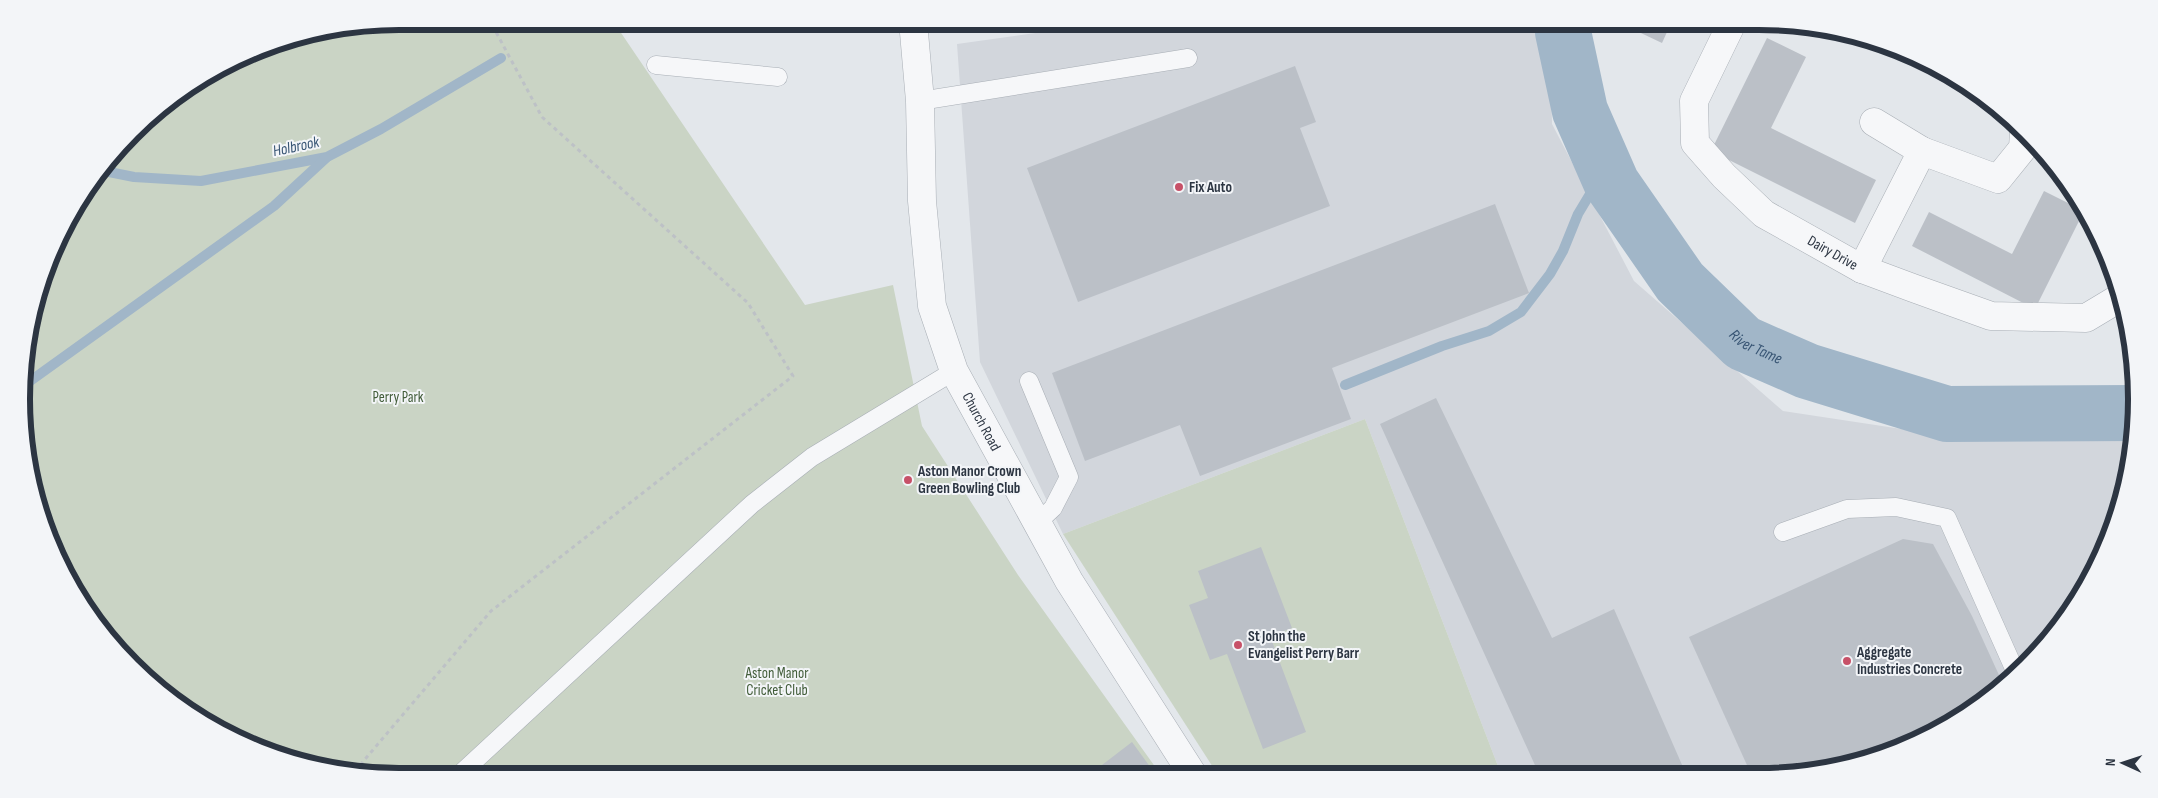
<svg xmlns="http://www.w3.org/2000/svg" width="2158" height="798" font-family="'Sofia Sans Condensed',sans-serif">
<rect width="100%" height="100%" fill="#e3e7eb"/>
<path fill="#d2d6dc" d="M1120,21H1550L1552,124L1634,281L1783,411L1948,436L2134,435L2124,497L2086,588L2008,683L1926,738L1809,773L1501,774L1365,419L1063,534L980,362L957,44Z"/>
<g fill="#cad4c5">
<path d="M399,21H613L805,305L893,285L922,426L1018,575L1161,775L399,777L301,764L232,738L169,699L85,609L50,544L29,473L25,349L41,277L72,210L150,115L210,72L277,41Z"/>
<path d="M1365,419L1501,774L1218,775L1063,534Z"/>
</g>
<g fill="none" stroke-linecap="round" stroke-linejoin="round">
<g stroke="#a1b6c8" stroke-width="10">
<path d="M104,171L134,177L201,181L327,157L381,129L501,58"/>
<path d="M26,384L274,206L326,158"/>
<path d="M1345,385L1442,346L1489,331L1521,312L1550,274L1563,251L1578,214L1605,169"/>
</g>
<path stroke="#a1b6c8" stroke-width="56" id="s1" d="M1566,21L1563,32L1580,111L1612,184L1680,282L1743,343L1807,371L1947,414L2136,413"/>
</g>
<g fill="#bbc0c7">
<path d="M1626,21H1672L1662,43L1624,25Z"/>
<path d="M1767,38L1806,57L1771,128L1876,180L1855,223L1711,151Z"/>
<path d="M1295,66L1316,122L1300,128L1330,206L1078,302L1027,168Z"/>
<path d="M2044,191L2084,211L2035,309L1912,246L1929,212L2012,254Z"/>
<path d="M1495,204L1529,293L1332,368L1351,419L1200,476L1180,425L1085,461L1052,373Z"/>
<path d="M1436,398L1552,638L1614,609L1686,774H1539L1380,424Z"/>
<path d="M1903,539L1933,544L1972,616L2004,686L1926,738L1809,773L1751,774L1689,637Z"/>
<path d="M1261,547L1292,628L1270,636L1306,732L1263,749L1227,654L1210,660L1189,605L1208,598L1198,571Z"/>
<path d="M1132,742L1156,775H1089Z"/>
</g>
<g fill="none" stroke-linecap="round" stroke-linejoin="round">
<g stroke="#a8aeb5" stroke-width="19">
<g id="service">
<path d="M656,65L778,77"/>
<path d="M920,101L1188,58"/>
<path d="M1029,381L1069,477L1053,508L1037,523"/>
<path d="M1783,532L1847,509L1896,507L1947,518L2016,673"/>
<path d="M457,777L752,504L812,457L954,371"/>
</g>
</g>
<g stroke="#a8aeb5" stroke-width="29">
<g id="minor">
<path id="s2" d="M913,21L920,101L922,201L932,306L954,371L1069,581L1193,775"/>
<path id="s3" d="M1733,21L1694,101L1695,143L1724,176L1764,214L1862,269L1913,288L1991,316L2086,318L2121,297"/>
<path d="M1874,122L1922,151"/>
<path d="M1862,269L1922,151L1998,179L2023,148L2024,132"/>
</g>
</g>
<g stroke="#bdc1c6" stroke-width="3" stroke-dasharray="4 4" stroke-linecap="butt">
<path d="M355,771L491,611L793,376L748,303L542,117L490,21"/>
<path d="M1301,775L1305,772"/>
</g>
<use href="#service" stroke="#f6f7f9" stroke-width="18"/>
<use href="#minor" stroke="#f6f7f9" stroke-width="28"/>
</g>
<g fill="#c75168" stroke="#f3f5f8" stroke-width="2">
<circle cx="1179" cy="187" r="5"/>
<circle cx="908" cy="480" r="5"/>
<circle cx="1238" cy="645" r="5"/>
<circle cx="1847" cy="661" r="5"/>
</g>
<g text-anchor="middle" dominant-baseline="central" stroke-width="4" stroke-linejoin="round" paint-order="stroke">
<g font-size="15" font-weight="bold" fill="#2c3542" stroke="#f3f5f8" text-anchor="start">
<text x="1189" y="187">Fix Auto</text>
<text x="918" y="471">Aston Manor Crown<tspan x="918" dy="17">Green Bowling Club</tspan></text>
<text x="1248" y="636">St John the<tspan x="1248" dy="17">Evangelist Perry Barr</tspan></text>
<text x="1857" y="652">Aggregate<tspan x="1857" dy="17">Industries Concrete</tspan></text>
</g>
<g font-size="15" fill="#2c3542" stroke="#f3f5f8">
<text stroke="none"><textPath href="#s3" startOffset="309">Dairy Drive</textPath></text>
<text stroke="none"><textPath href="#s2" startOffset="412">Church Road</textPath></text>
</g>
<g font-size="15" fill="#425d3a" stroke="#f3f5f8">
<text x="398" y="397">Perry Park</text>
<text x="777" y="673">Aston Manor<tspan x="777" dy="17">Cricket Club</tspan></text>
</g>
<g font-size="16" font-style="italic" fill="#385574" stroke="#f3f5f8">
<text transform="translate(296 147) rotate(-12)">Holbrook</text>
<text stroke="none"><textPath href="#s1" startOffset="392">River Tame</textPath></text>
</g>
</g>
<path d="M0 0H2158V798H0ZM399 30H1759A369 369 0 0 1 2128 399V399A369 369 0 0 1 1759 768H399A369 369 0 0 1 30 399V399A369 369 0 0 1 399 30Z" fill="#f3f5f8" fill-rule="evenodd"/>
<path fill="none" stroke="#2c3542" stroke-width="6" d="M399 30H1759A369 369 0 0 1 2128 399V399A369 369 0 0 1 1759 768H399A369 369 0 0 1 30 399V399A369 369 0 0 1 399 30Z"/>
<g transform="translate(2123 763) rotate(273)" stroke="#f3f5f8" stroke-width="4" paint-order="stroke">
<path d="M0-4L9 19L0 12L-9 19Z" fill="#2c3542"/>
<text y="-8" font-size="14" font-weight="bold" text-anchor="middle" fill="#2c3542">N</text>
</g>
</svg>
